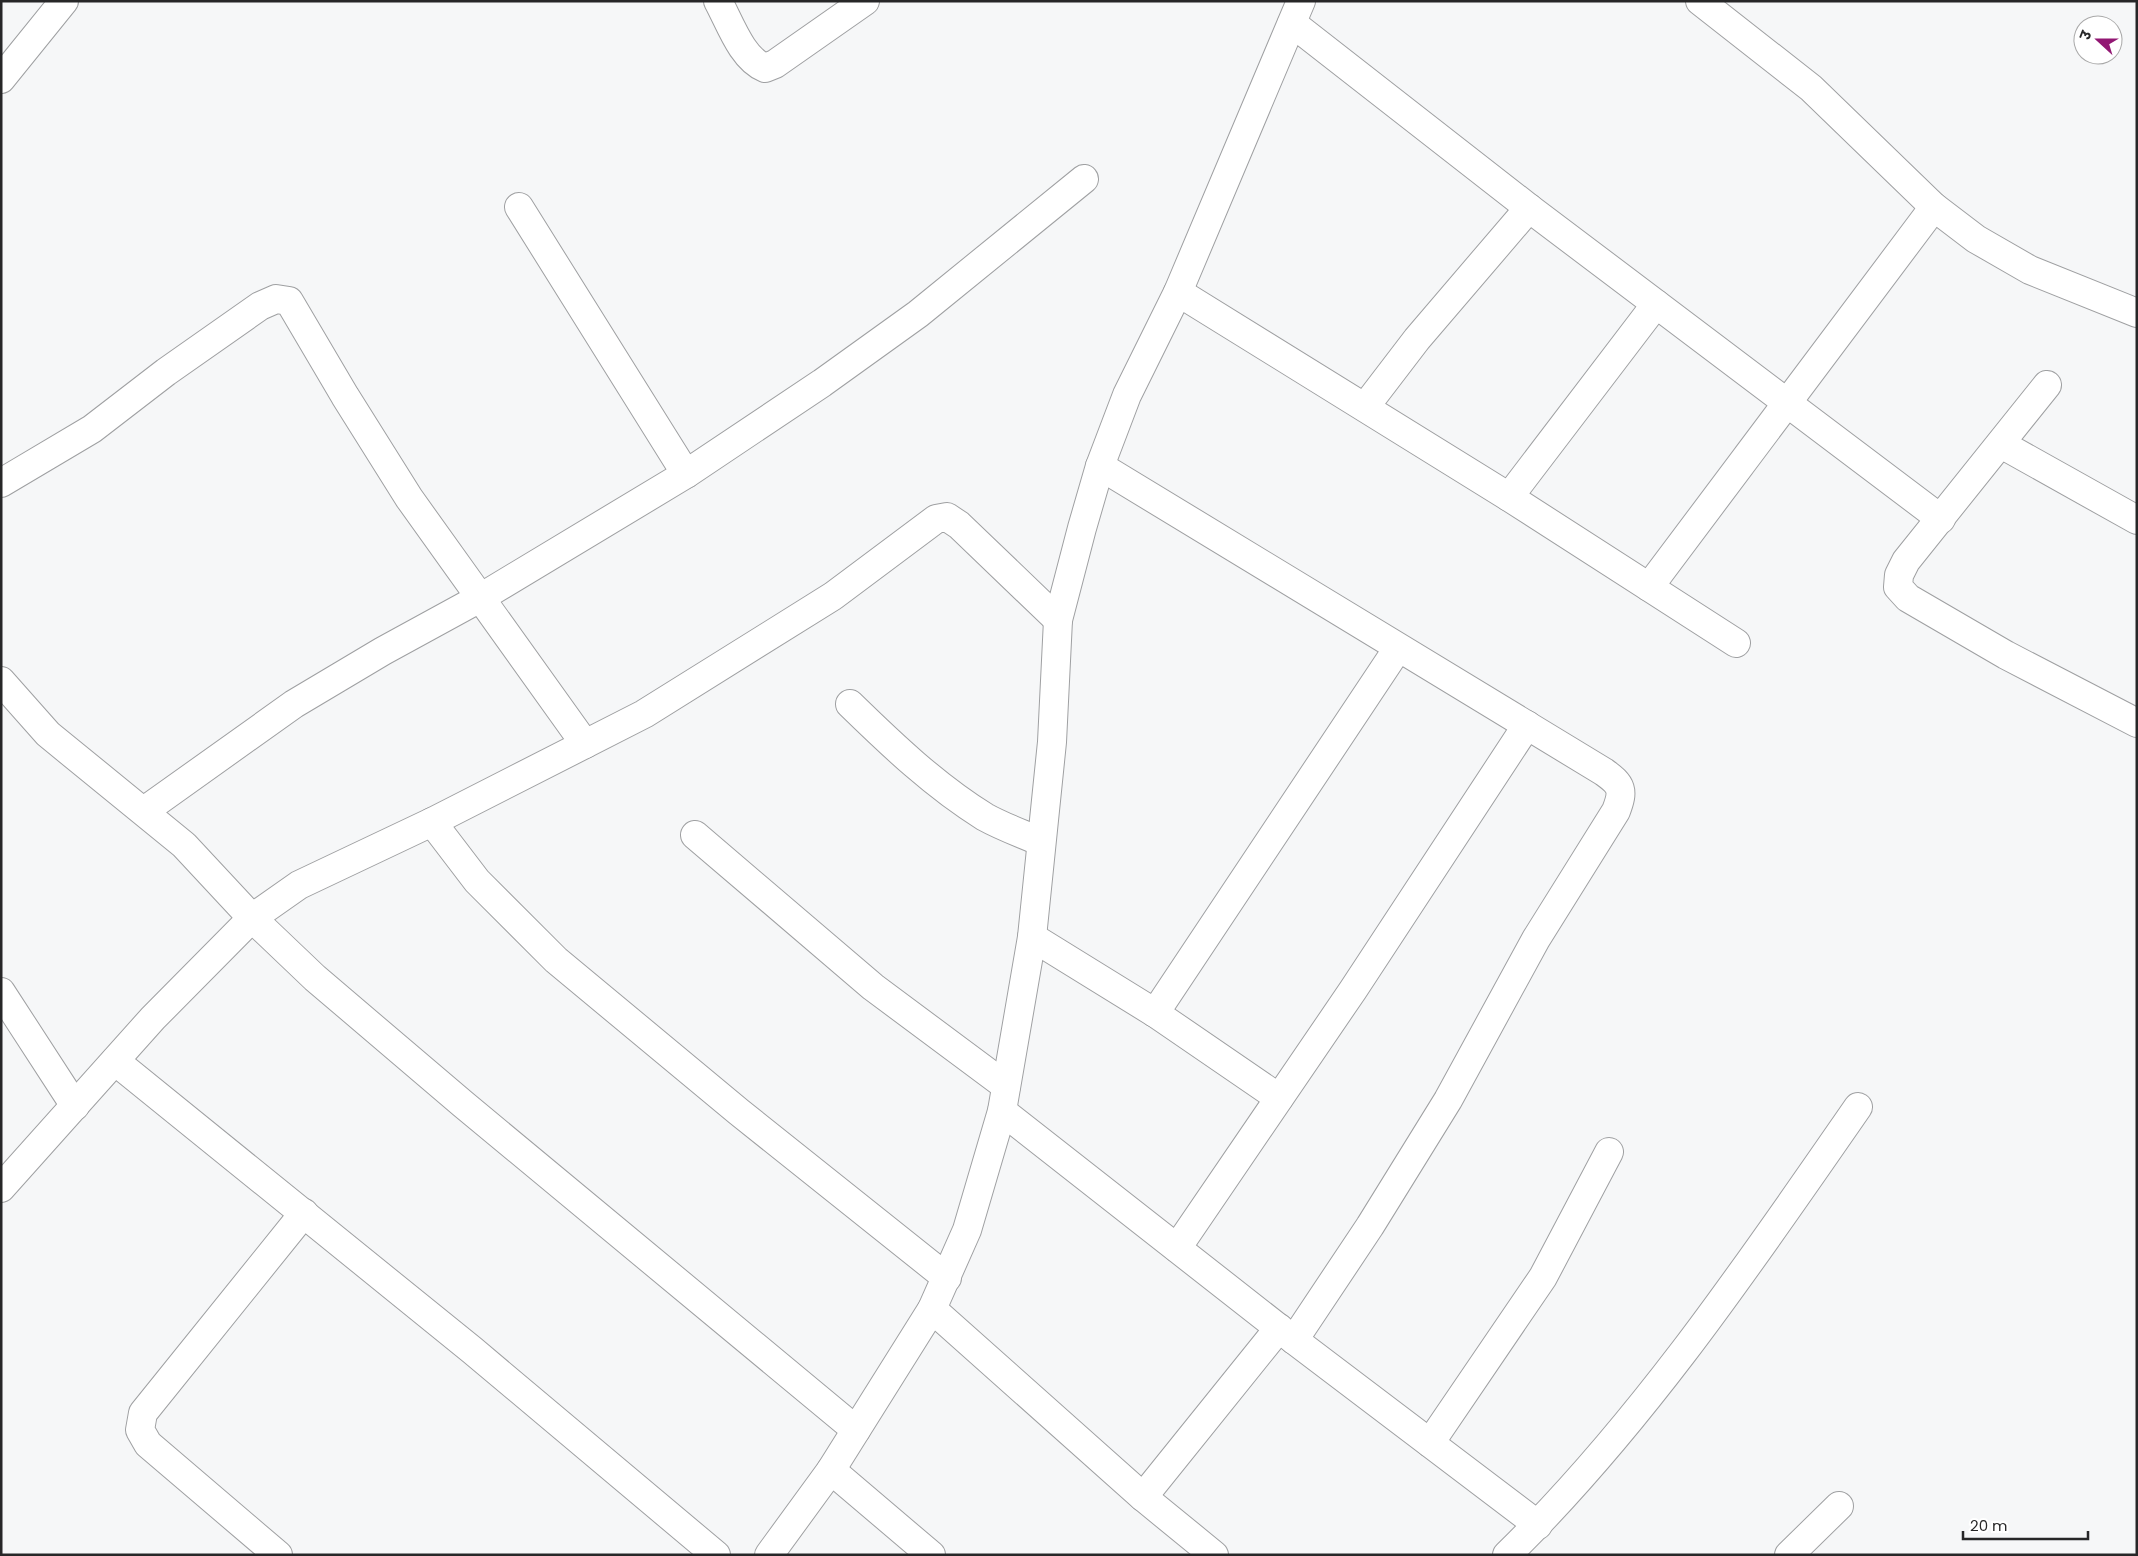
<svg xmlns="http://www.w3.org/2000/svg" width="2138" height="1556" font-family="Poppins,'Noto Sans Devanagari',sans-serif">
<rect width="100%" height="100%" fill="#f6f7f8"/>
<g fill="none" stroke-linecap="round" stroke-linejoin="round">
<g stroke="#9fa0a2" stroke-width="30">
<g id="minor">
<path d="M718,1C730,23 742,59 765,68L775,64L865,1"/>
<path d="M1700,1L1811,88L1934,207L1976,239L2030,270L2137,313"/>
<path d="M1292,23L1529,208L1941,519"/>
<path d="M1,79L64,1"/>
<path d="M519,207L686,474"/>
<path d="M1178,292L1509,497L1736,643"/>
<path d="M2047,385L1906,561L1899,575L1898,587L1908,598L2006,655L2137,723"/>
<path d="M1365,407L1417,339L1529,208"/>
<path d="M2001,444L2137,520"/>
<path d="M1100,466L1604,772C1622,785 1624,790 1616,811L1536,939L1448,1100L1370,1226L1294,1340"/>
<path d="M1,483L92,429L166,372L260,306L276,299L289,301L345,396L409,498L585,744"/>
<path d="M1509,497L1656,304"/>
<path d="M1649,587L1934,207"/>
<path d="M1,681L48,734L184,845L252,918L315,978L463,1104L856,1430"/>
<path d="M850,704C892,745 935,786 985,817C1003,827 1023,834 1041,842"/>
<path d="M144,811L294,704L383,651L480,598L686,474L822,383L918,314L1084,179"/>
<path d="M432,822L477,881L556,960L739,1112L947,1278"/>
<path d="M695,835L873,987L1006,1086"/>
<path d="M1032,937L1155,1013L1279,1098"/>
<path d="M1,992L75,1106"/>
<path d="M1155,1013L1398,648"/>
<path d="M115,1061L472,1350L716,1555"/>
<path d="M1002,1111L1294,1340L1538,1525"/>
<path d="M1,1188L153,1018L252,918L299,885L432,822L644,714L833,596L936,519L947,517L959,525L1058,620"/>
<path d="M1177,1248L1353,990L1527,725"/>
<path d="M932,1309L1143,1497L1214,1555"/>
<path d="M1430,1443L1543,1277L1609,1152"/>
<path d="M831,1470L931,1555"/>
<path d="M1143,1497L1279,1328"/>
<path d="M278,1555L148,1444L140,1430L143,1413L304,1213"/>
<path d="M769,1555L831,1470L932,1309L967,1230L1002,1111L1032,937L1052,742L1058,620L1082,528L1100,466L1127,395L1178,292L1301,1"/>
<path d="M1507,1555C1641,1424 1752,1260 1858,1107"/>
<path d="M1789,1555L1839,1506"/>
</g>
</g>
<use href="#minor" stroke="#fff" stroke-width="28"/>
</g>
<rect width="2138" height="1556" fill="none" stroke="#272728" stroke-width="5"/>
<g transform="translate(2098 40) rotate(291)"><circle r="24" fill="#ffffff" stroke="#a9a9a9"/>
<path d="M0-4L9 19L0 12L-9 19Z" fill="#921773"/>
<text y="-8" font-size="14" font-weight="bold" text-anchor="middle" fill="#272728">उ</text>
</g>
<path d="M1963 1531v8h125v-8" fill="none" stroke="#272728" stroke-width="2.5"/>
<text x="1970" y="1531" font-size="15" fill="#272728" stroke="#ffffff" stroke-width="4" paint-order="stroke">20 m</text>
</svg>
